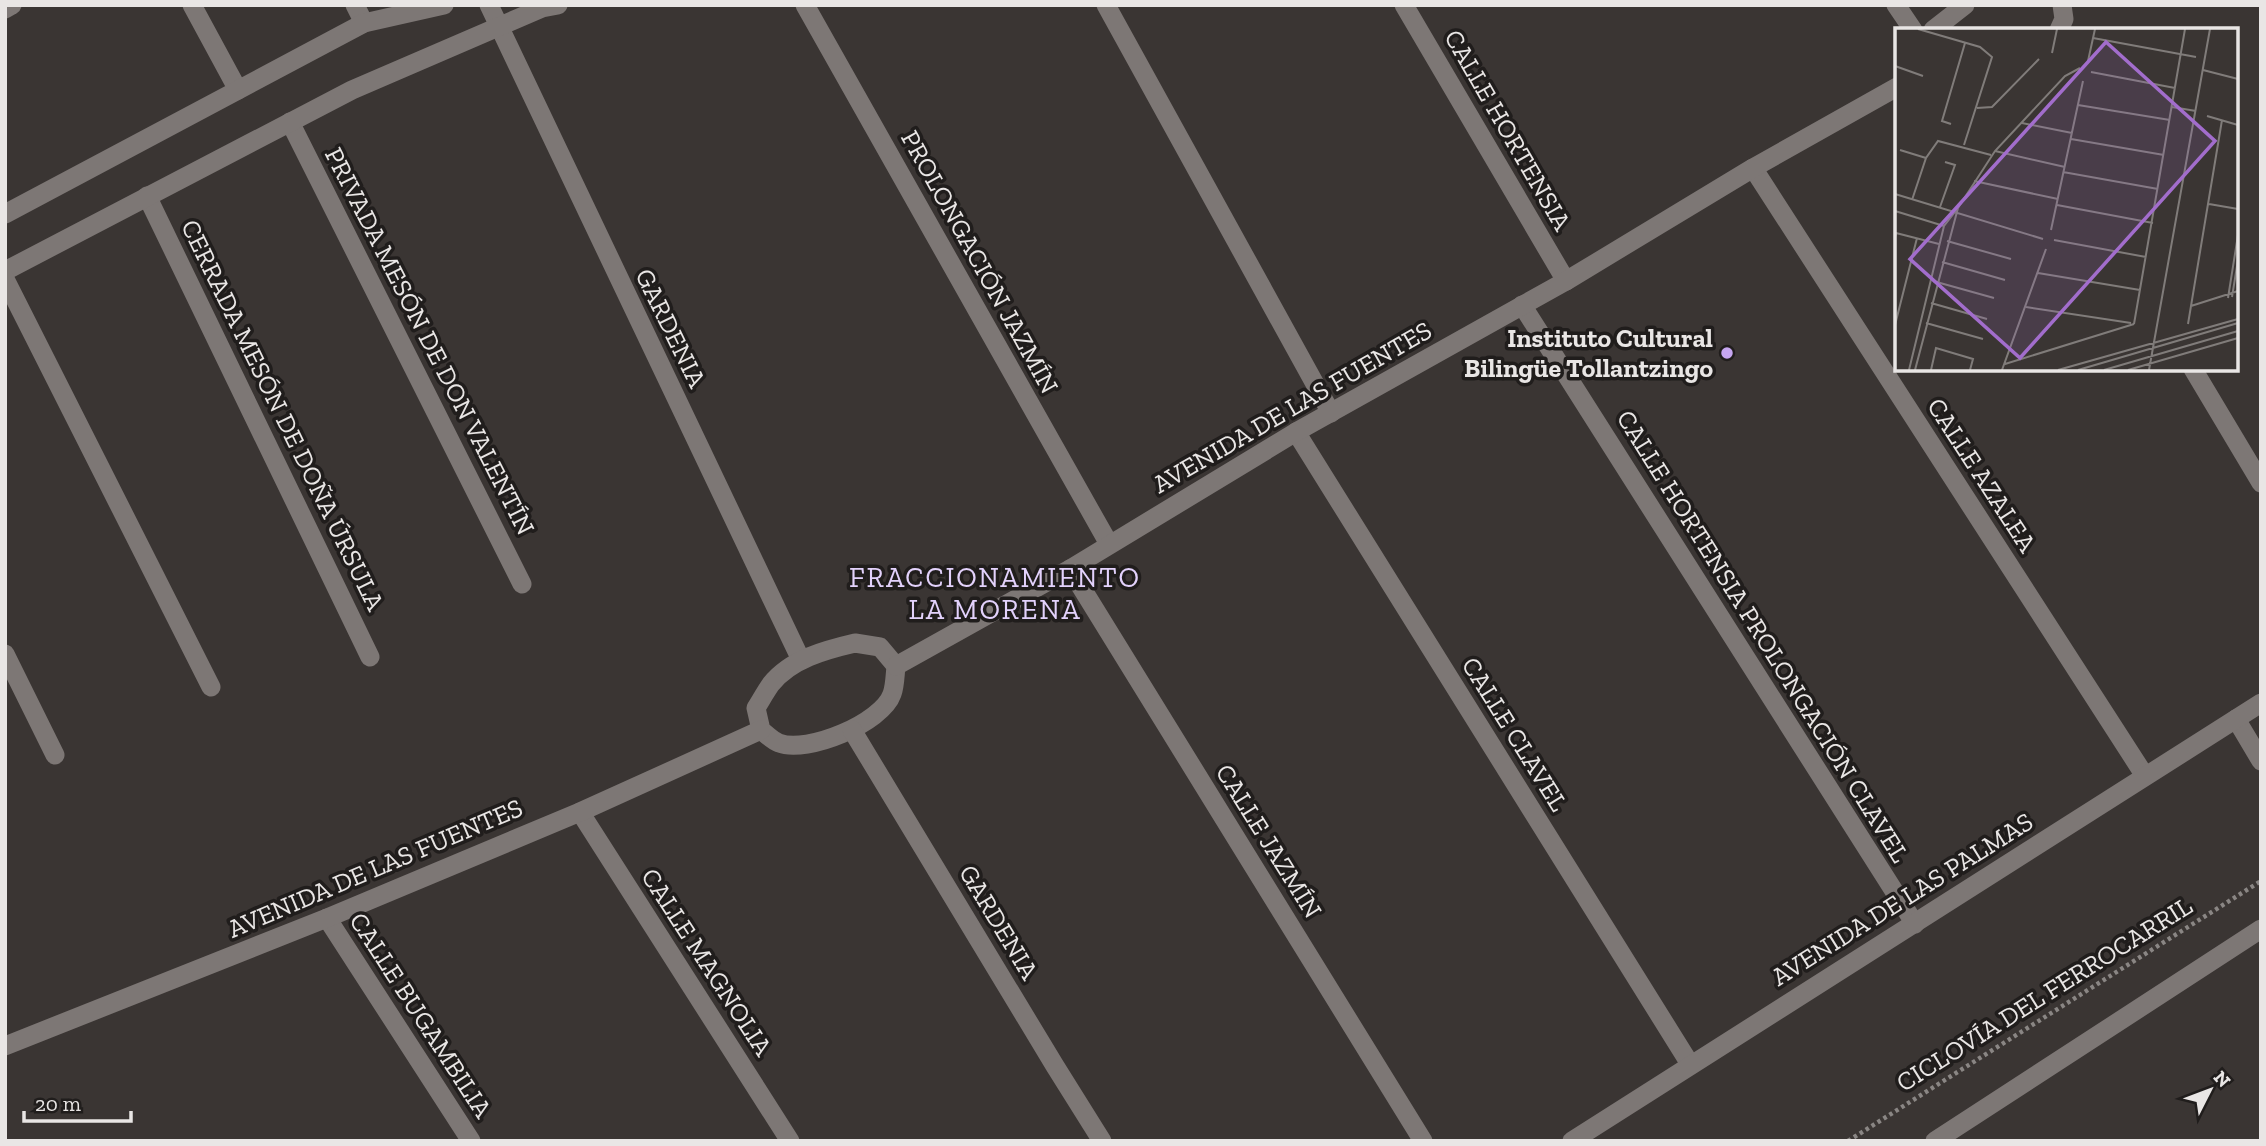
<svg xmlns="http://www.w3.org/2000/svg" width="2266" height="1146" font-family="'Zilla Slab',serif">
<rect width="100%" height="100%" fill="#3a3533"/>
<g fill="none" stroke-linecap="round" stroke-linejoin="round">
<path stroke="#8a8684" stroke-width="4.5" stroke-dasharray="3.5 3.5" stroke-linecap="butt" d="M1848,1141L2261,881"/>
<g stroke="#7d7775" stroke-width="19">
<path d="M192,5L238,90"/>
<path d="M355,5L364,23"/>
<path d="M489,5L801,660"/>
<path d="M805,5L1109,544"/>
<path d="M1106,5L1331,413"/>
<path d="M1404,5L1566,281"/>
<path d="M1896,5L1913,30"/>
<path d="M5,9L12,5"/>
<path d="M1933,30L1965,5"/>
<path d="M2059,30L2064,19L2062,5"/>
<path d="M290,122L522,584"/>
<path d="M1753,168L2145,776"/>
<path d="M147,196L370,657"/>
<path d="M5,214L364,23L444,5"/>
<path d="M5,271L352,90L542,8L558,5"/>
<path d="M5,279L211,687"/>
<path d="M1522,305L1915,924"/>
<path d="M2193,369L2261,483"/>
<path d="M1296,432L1690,1064"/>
<path d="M1070,569L1423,1141"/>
<path d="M855,643L880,647L896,666C895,675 895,686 892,694C882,723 807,754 779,743C773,741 766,734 761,730L756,708C761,700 766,691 771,684C791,659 825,650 855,643Z"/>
<path d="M5,654L55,755"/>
<path d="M896,666L1070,569L1296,432L1566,281L1753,168L1897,87"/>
<path d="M2236,719L2261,761"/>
<path d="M852,730L1055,1066L1102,1141"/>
<path d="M580,812L790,1141"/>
<path d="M327,918L471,1141"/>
<path d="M5,1046L327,918L580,812L761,730"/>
<path d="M1572,1141L2261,703"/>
</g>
<path stroke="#7d7775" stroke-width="19" d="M1935,1141L2261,929"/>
</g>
<circle fill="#c6a6f0" stroke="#201d1c" stroke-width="2.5" cx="1727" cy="353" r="7"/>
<g text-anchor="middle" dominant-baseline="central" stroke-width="7" stroke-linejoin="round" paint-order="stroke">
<g font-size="26" fill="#e9e6e5" stroke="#201d1c">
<text transform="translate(1508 130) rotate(60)">CALLE HORTENSIA</text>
<text transform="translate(980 262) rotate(61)">PROLONGACIÓN JAZMÍN</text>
<text transform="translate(671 328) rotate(64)">GARDENIA</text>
<text transform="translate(430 341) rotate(63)">PRIVADA MESÓN DE DON VALENTÍN</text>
<text transform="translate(1292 407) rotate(-30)">AVENIDA DE LAS FUENTES</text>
<text transform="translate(283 415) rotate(64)">CERRADA MESÓN DE DOÑA ÚRSULA</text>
<text transform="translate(1982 475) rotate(57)">CALLE AZALEA</text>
<text transform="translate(1763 636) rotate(58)">CALLE HORTENSIA PROLONGACIÓN CLAVEL</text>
<text transform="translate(1515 734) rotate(58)">CALLE CLAVEL</text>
<text transform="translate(1269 841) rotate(58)">CALLE JAZMÍN</text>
<text transform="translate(375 868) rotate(-23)">AVENIDA DE LAS FUENTES</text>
<text transform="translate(1902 899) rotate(-32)">AVENIDA DE LAS PALMAS</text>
<text transform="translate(999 922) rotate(59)">GARDENIA</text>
<text transform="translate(707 962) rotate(57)">CALLE MAGNOLIA</text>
<text transform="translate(2044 994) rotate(-32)">CICLOVÍA DEL FERROCARRIL</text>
<text transform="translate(421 1015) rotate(57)">CALLE BUGAMBILIA</text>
</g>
<g font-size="26" font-weight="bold" fill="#e9e6e5" stroke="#201d1c" text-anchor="end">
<text x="1713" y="338">Instituto Cultural<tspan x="1713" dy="30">Bilingüe Tollantzingo</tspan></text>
</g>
<g font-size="28" letter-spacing="2" fill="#e3d2fc" stroke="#201d1c">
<text x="995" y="577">FRACCIONAMIENTO<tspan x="995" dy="32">LA MORENA</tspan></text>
</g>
</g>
<g transform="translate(1895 28)">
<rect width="343" height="343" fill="#3a3533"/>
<path fill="none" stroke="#807c7a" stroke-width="2" d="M23,1L85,19L97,29L69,117M198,10L301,29M157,25L162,1M193,33L200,1M0,38L28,48M308,42L343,51M196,44L280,60M183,77L275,92M277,79L301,83M82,80L97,79L144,31M312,88L343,97M127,95L177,105M56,96L47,93L70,15M176,111L269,127M5,122L31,130M100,123L170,139M168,144L263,161M79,153L163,171M0,166L148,211M17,172L31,130L43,113L96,127M314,176L343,181M162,177L258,195M45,179L60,137L50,134M0,183L49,198M156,202L188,53M0,209L1,205L44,216M159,212L251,229M52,213L116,231M47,234L110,252M143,245L245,262M38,253L99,270M337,269L343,232M333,270L343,207M36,275L92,291M296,278L343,263M131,279L236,295M31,295L88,311M239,296L290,1M293,296L327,92M0,297L22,210M110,336L239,296M14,342L49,198L63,180M20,342L63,180L100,123L170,48L185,40M36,342L41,320L78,331L75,342M107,342L151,221M163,342L343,291M183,342L343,295M209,342L343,303M233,342L343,310M254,342L315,1"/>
<path fill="#a26dcc" fill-opacity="0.15" stroke="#a26dcc" stroke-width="3.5" d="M211,14L320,113L125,330L15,231Z"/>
<rect width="343" height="343" fill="none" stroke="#e9e6e5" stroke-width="3.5"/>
</g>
<rect width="2266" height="1146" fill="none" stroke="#e9e6e5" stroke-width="14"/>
<g transform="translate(2210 1090) rotate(48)" stroke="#201d1c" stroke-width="5" paint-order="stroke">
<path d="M0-5L12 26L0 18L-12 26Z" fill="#e9e6e5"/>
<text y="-10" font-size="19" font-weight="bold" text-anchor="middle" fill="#e9e6e5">N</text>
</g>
<path d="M24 1111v10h107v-10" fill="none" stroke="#e9e6e5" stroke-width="3.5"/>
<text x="35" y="1111" font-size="21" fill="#e9e6e5" stroke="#201d1c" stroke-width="5" paint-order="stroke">20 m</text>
</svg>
